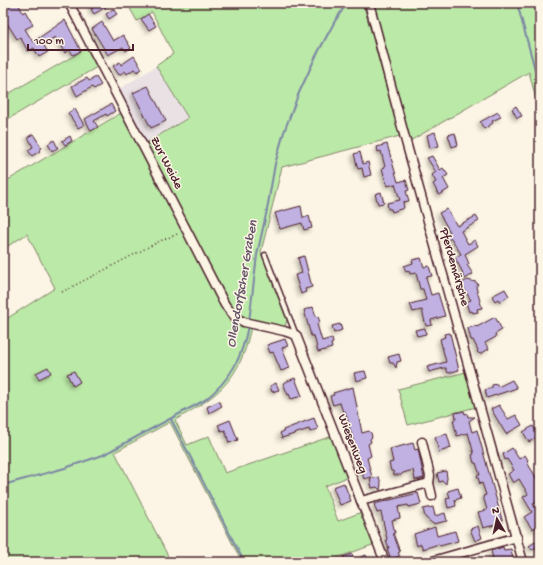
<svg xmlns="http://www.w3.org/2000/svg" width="543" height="565" font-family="'Gochi Hand',sans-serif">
<defs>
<filter id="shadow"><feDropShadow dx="-2.5" dy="2.5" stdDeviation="2" flood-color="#0004"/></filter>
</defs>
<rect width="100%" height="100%" fill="#fcf5e5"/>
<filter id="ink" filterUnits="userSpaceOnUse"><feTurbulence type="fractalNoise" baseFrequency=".025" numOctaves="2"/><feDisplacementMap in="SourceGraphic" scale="8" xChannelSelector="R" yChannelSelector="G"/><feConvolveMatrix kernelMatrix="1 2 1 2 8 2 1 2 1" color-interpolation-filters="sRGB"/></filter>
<g filter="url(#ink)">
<path fill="#eae1e4" d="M156,66L188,118L146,143L118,90Z"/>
<g fill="#bbe9a7" stroke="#828469">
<path d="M127,3H363L400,136L282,167L261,252L287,320L285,327L252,321L239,316L230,304L146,143L188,118L156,66L173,54L152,12L137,21Z"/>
<path d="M374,3H540V115L529,72L410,141L377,19Z"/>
<path d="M87,48L97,67L3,122V97Z"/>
<path d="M121,113L230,322L237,326L251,328C248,337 247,347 243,355C230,389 205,403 175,420L187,445L209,436L225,473L332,436L348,477L325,486L338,521L362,512L375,544L326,562H242L170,422L115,452L170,560L167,562H3V321L55,288L27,234L3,249V198L7,196L3,187V183Z"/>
<path d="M466,372L476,407L408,425L398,389Z"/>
</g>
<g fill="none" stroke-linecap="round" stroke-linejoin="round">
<g stroke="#7c86a5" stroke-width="2">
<path d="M517,3L540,88"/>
<path d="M249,322L257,255L267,210L275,164L284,132L298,95L316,56L335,21L347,3"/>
<path d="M171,419L244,562"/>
<path d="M3,485L65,468L103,455L205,400C231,379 242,358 248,326"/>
</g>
</g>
<g fill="#c1b1e2" stroke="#4a1f2b" filter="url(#shadow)">
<path d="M3,3H18L23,13L25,11L33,25L25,29L33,42L65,20L81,51L73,55L70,50L65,53L55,37L43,44L48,52L39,57L34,48L28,51L20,37L17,39L3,17Z"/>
<path d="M89,3H103L106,7L94,14L91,9L93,8Z"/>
<path d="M113,9L117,14L109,19L106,14Z"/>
<path d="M148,14L156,26L149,30L141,19Z"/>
<path d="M102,22L113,41L123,35L131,48L126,51L123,47L108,55L92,29Z"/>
<path d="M134,56L142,69L137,72L134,69L127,74L125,71L119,75L113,66L120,62L121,65Z"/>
<path d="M96,77L101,85L94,89L92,87L77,96L72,86L87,78L89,81Z"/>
<path d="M148,86L166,121L151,128L133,93Z"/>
<path d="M111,104L115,111L107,116L106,114L94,121L98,127L91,131L85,119Z"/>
<path d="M516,106L522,116L517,118L512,109Z"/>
<path d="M75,109L84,125L78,128L68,113Z"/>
<path d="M498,112L501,117L492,121L493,123L484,129L480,122Z"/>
<path d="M435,132L439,146L430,148L427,135Z"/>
<path d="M455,133L458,145L452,147L448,135Z"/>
<path d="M33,134L42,148L39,150L40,151L32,156L28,150L33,147L28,137Z"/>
<path d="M70,136L72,141L65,145L62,141Z"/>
<path d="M54,140L58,148L52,151L48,144Z"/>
<path d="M387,144L398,182L406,180L409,190L406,191L409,201L403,202L404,208L392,212L391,209H388L387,203L400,200L395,184L388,186L385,179L382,168L385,167L381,151L378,152L377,147Z"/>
<path d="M360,152L363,164L368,162L371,175L364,177L362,168L358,169L354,154Z"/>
<path d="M432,156L440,170L443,168L448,175L443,178L449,189L439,195L433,184L436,182L432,175L436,172L427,158Z"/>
<path d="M381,192L384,203L378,204L375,194Z"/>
<path d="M301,206L303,218L309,216L312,228L304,230L302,223L280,229L275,213Z"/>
<path d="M447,209L457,226L476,216L479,221L461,231L468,244L475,240L478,246L465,254L469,264L467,265L473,274L465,279L462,274L463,273L455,258L461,254L451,238L447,241L444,236L450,232L439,213Z"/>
<path d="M304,256L312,287L305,289L306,292L301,294L295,275L302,273L298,258Z"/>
<path d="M421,258L424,267L429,266L432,276L426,277L431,295L438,293L445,316L431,320L432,325L426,326L422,310L413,312L410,304L426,300L423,289H420L416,273L410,274L409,271L406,272L404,266L413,263L412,260Z"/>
<path d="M467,280L476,282L478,284L476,287L482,308L477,309L478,312L473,313L472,311L469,312L466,302L471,300L461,284Z"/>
<path d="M505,289L509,296L500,302L498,299L495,301L492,296Z"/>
<path d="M313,307L316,317L318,316L320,323L317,324L322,341L332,338L333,343L331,344L332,348L318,352L314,336H311L304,310Z"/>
<path d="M495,317L502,330L495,334L496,337L485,343L489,349L480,354L477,352L478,350L473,340H471L468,328L476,326L477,327Z"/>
<path d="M340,324L342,330L334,333L332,326Z"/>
<path d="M425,328L426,334L417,336L415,330Z"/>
<path d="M450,333L459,370L448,373L446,368H444L429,372L427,367L446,362L440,339L445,337L444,334Z"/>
<path d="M285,339L288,346L282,348L290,368L281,371L273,352L270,353L267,345Z"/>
<path d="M399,354L401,361L397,362L396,368L393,363H390L388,357Z"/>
<path d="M48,367L51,373L39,379L36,373Z"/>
<path d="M74,371L80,382L73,386L67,374Z"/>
<path d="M365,371L367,378L356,381L354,373Z"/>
<path d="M295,378L302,396L291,399L289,394L288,395L283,383Z"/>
<path d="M512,380L517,388L487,398L485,390L492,388V385L497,384L498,387Z"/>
<path d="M276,383L279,390L272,392L270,386Z"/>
<path d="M353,387L362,433L369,431L371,433L372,437L370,439L371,442L368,444L371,456L367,458L372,477L364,479L345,411L343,412L340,403L333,405L330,396L334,395L333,393Z"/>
<path d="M219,401L222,406L209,413L207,407Z"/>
<path d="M499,405L508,419L516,415L522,425L506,434L491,409Z"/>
<path d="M464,411L465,414L467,413L468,417H475L469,421L472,432L477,430L503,523L483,528L478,512L487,510L483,496L486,495L482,483L480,484L477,475H480L476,463H474L472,455L474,454L468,433L457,436L453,420L456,419L455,413Z"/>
<path d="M314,418L318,429L310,432L309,429L282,438L280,433L284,431L283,430Z"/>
<path d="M230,420L238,440L229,443L225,430L221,431L218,425Z"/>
<path d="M533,426L539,436L529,442L523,432Z"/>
<path d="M447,434L451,448L439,452L435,437Z"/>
<path d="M413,443L415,450L418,449L424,478L415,480L413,470L403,473L401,475H394L393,471H391L389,463L393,462L390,449Z"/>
<path d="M512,448L519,459L525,455L528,460L527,461L528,464L540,484V500L533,504L540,515V533L536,527L532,529L524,517L532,512L523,497L528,494L519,479L513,483L508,474L514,470L507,459L505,460L503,454Z"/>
<path d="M446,471L447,478L446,484L443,481L439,482L437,473Z"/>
<path d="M379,477L381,484L380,490L377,487L372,488L370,479Z"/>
<path d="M344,483L351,501L340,505L333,487Z"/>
<path d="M458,488L461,498L455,500L456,506L448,508L446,499L450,498L448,491Z"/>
<path d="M418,493L421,504L409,507L408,505L398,507L400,518L392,520L395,533H393L400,552L398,553L400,556L391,559L387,548H389L386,540L387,539L381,512L377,513L374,504Z"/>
<path d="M433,507L435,516L445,513L447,521L433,524L425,517L423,509Z"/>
<path d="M478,526L482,538L475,541L470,529Z"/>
<path d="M435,527L437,536L455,531L458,541L440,546L439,544L423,549L421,544L417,546L414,534Z"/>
<path d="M540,539V545L532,550L529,546Z"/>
<path d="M503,547L504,550L511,549L513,559L504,562H494L491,551Z"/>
<path d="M352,554L354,560L366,555L369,562H345L343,557Z"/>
</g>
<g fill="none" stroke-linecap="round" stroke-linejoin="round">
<g stroke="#4a1f2b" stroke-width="7">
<path id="lane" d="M265,255L296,335"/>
</g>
<g stroke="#4a1f2b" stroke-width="11">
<g id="street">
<path d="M69,3L187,231L225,305L236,318L244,322L284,331L296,335L385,562"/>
<path d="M369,3L406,142L523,562"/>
<path d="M422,442L430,476L429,483L432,496"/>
<path d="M361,501L429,483"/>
<path d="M429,562L517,537"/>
</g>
</g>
<path stroke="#4a1f2b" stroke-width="1.5" stroke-dasharray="1 3" stroke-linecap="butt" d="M62,292L160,241L180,233"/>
<use href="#lane" stroke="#fcf5e5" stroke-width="4"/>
<use href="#street" stroke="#fcf5e5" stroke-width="8"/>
</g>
</g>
<g text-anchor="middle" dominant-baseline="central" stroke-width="3" stroke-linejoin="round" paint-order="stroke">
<g font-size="13" fill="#4a1f2b" stroke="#fcf5e5">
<text transform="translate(166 163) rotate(63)">Zur Weide</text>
<text transform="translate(454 267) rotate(74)">Pferdemärsche</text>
<text transform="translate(352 444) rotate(69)">Wiesenweg</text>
</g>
<g font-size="14" font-style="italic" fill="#635268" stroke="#fcf5e5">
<text transform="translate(243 284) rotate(-80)">Ollendorfscher Graben</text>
</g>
</g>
<rect width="543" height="565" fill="none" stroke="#fcf5e5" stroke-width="16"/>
<rect x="8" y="8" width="527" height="549" fill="none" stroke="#4a1f2b" stroke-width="1.5" filter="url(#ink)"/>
<g transform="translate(497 519) rotate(351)" stroke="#fcf5e5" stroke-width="3" paint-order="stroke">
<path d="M0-3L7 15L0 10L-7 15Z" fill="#4a1f2b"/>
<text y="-6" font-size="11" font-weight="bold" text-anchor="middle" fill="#4a1f2b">N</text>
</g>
<path d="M28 44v6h105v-6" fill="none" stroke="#4a1f2b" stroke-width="2"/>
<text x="34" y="44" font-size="12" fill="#4a1f2b" stroke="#fcf5e5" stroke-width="3" paint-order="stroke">100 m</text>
</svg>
